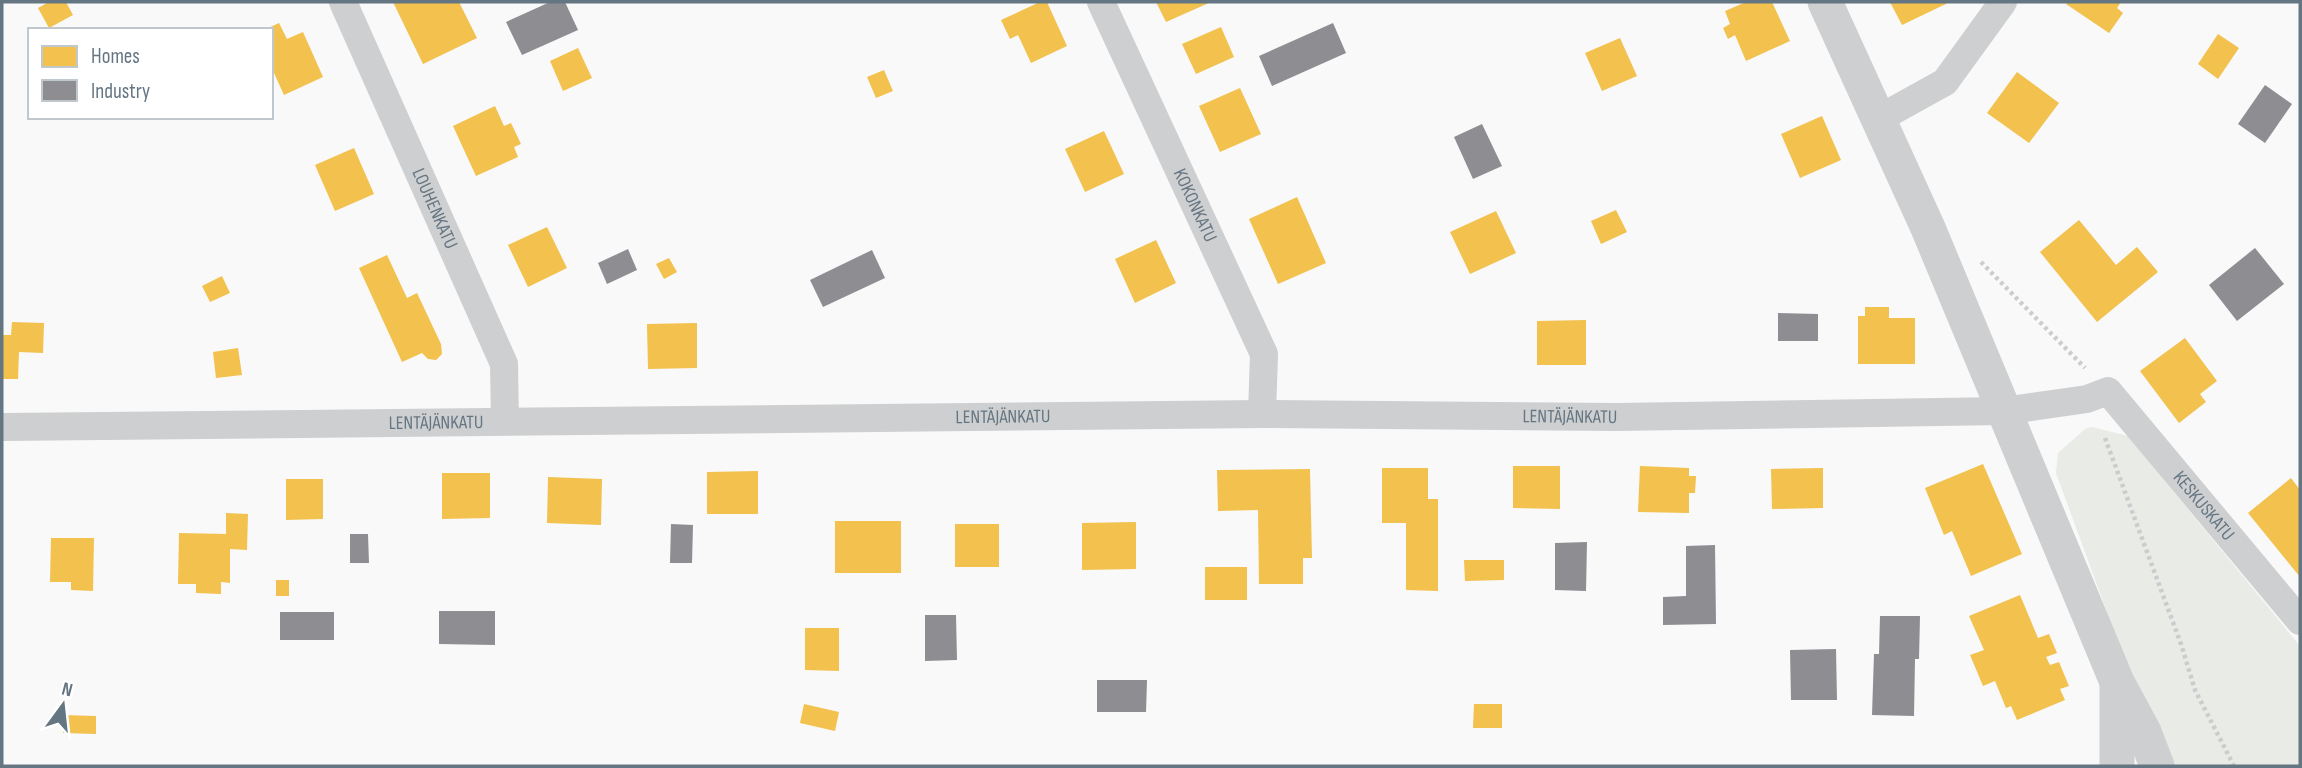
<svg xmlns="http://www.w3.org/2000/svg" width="2302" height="768" font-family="'Sofia Sans Condensed',sans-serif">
<rect width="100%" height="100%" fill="#f9f9f9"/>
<path fill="#e8ebe6" d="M2092,427L2128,436L2300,646V766H2174L2116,637L2056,473L2058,453L2085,429Z"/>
<g fill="#f2c14e">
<path d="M49,2H66L73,15L49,28L38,8Z"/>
<path d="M393,2H459L477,38L423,64Z"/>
<path d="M1040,2H1047L1067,46L1031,63L1018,35L1010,39L1001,20Z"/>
<path d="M1156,2H1211L1166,22Z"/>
<path d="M1746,2H1772L1790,41L1746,61L1735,35L1728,39L1723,28L1730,24L1725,11Z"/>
<path d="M1890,2H1950L1902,25Z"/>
<path d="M2068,2H2121L2117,8L2123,13L2109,33L2066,4Z"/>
<path d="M279,23L287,39L303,32L323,77L284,95L274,73L271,75V30H264Z"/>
<path d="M1221,27L1234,57L1196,74L1182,44Z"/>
<path d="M2218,34L2239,48L2218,79L2198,64Z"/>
<path d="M1620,38L1637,76L1602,91L1585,53Z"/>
<path d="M578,48L592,78L563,91L550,61Z"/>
<path d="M884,70L893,91L876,98L867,77Z"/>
<path d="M2017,72L2059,103L2029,143L1987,113Z"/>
<path d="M1240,88L1261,134L1220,152L1199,106Z"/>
<path d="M495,106L504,126L511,123L521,144L514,147L518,157L476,176L453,126Z"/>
<path d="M1822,116L1841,160L1800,178L1781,134Z"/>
<path d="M1104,131L1124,174L1085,192L1065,149Z"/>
<path d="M354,148L374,194L335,211L315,165Z"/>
<path d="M1297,197L1326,263L1278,284L1249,219Z"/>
<path d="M1616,210L1627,232L1601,244L1591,221Z"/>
<path d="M1496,211L1516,253L1470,274L1450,232Z"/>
<path d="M2079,220L2116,265L2137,247L2158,272L2097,322L2040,252Z"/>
<path d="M547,227L567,268L528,287L508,245Z"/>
<path d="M1156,240L1176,283L1135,303L1115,259Z"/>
<path d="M387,255L407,298L417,293L441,344L442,354L436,360L428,359L422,353L402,362L359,268Z"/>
<path d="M669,258L677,272L664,279L656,264Z"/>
<path d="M222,276L230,293L210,302L202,286Z"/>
<path d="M1865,307H1889V318H1915V364H1858V316H1865Z"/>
<path d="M1586,320V365H1537V321Z"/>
<path d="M12,322L44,323L43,353L19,352L18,379H2V335H11Z"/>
<path d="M697,323V368L648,369L647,324Z"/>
<path d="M2185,338L2217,381L2200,394L2206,402L2179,423L2140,371Z"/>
<path d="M238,348L242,375L216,378L213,352Z"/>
<path d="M1983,464L2022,554L1971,576L1952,531L1944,535L1925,488Z"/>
<path d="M1513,466H1560V509L1513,508Z"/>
<path d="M1640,466L1689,468V476H1696L1695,493H1689V513L1638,512Z"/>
<path d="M1382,468H1428V499H1438V591L1406,590V523H1382Z"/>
<path d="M1823,468V508L1772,509L1771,469Z"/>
<path d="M1310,469L1312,558H1303V584H1259L1258,510L1218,511L1217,470Z"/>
<path d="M758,471V514H707V472Z"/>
<path d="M442,473H490V518L442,519Z"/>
<path d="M548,477L602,479L601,525L547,523Z"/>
<path d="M2291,478L2300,490V577L2248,513Z"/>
<path d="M286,479H323V519L286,520Z"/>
<path d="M226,513L248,514L247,550L230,549V583L221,582V594L196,593V584H178L179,533L226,534Z"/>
<rect x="835" y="521" width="66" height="52"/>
<path d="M1136,522V569L1082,570V523Z"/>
<rect x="955" y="524" width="44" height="43"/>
<path d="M51,538H94L93,591L71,590V582H50Z"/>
<path d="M1464,560H1504V580L1465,581Z"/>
<rect x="1205" y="567" width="42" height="33"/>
<rect x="276" y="580" width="13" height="16"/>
<path d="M2020,595L2038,638L2049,634L2057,653L2046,657L2050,665L2059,662L2069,686L2060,689L2065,700L2017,720L2011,706L2006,708L1995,681L1983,686L1970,655L1984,650L1969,616Z"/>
<path d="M805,628H839V671L805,670Z"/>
<path d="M804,704L839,712L835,731L800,723Z"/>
<path d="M1474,704H1502V728H1473Z"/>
<path d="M64,715L96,716V734L63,733Z"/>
</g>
<g fill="#8d8d92">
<path d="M550,2H565L578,30L522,55L506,22Z"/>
<path d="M1333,23L1346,53L1272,86L1259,56Z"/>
<path d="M2265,85L2292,104L2265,143L2238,124Z"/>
<path d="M1482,124L1502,166L1473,179L1454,137Z"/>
<path d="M2255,248L2284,284L2237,321L2209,285Z"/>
<path d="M628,249L637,270L607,284L598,263Z"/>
<path d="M872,250L885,278L823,307L810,280Z"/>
<path d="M1778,313L1818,314V341H1778Z"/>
<path d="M671,524L693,525L692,563H670Z"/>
<path d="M350,534H368L369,563H350Z"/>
<path d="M1587,542L1586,591L1555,590V543Z"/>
<path d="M1715,545L1716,624L1663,625V597L1686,596V546Z"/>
<path d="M439,611H495V645L439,644Z"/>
<rect x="280" y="612" width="54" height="28"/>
<path d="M925,615H956L957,660L925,661Z"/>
<path d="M1880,616H1920L1919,659H1915L1914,716L1872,715L1874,654H1879Z"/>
<path d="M1836,649L1837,700H1791L1790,650Z"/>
<path d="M1097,680H1147L1146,712H1097Z"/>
</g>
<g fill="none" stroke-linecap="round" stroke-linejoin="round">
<g stroke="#cbcccd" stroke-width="4.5" stroke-dasharray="3.5 3.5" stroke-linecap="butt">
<path d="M1981,262L2085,368"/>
<path d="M2105,438L2181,644L2195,690L2234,766"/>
</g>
<g stroke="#cecfd0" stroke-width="28">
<path id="s1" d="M343,2L504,364L505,421"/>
<path id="s2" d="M1101,2L1264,354L1262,414"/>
<path d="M1880,118L1945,82L2003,2"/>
<path id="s3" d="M2,427L1262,414L1616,417L2003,411L2087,399L2108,391L2300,621"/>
</g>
<g stroke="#cecfd0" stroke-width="35">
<path d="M1825,2L1928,228L2117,682L2144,732L2157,766"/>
<path d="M2117,766V686"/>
</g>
</g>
<g text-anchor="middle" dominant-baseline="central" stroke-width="7" stroke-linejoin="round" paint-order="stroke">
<g font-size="19" fill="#657683" stroke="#fff">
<text stroke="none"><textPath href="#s2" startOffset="224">KOKONKATU</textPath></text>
<text stroke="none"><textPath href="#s1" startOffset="226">LOUHENKATU</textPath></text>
<text stroke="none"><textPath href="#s3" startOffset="1001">LENTÄJÄNKATU</textPath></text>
<text stroke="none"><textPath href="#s3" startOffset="1568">LENTÄJÄNKATU</textPath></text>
<text stroke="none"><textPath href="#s3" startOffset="434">LENTÄJÄNKATU</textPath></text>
<text stroke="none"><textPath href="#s3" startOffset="2258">KESKUSKATU</textPath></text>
</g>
</g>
<rect width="2302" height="768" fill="none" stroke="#657683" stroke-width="7"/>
<rect x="28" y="28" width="245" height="91" fill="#ffffff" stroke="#c1c8cd" stroke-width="2"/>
<rect x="42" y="46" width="35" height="21" fill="#f2c14e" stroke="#c1c8cd" stroke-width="2"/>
<text x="91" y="63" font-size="21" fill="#657683">Homes</text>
<rect x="42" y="80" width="35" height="21" fill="#8d8d92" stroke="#c1c8cd" stroke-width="2"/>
<text x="91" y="98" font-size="21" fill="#657683">Industry</text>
<g transform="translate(63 705) rotate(15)" stroke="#ffffff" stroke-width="5" paint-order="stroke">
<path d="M0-5L12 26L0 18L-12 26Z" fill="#657683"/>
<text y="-10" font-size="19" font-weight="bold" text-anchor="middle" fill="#657683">N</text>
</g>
</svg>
